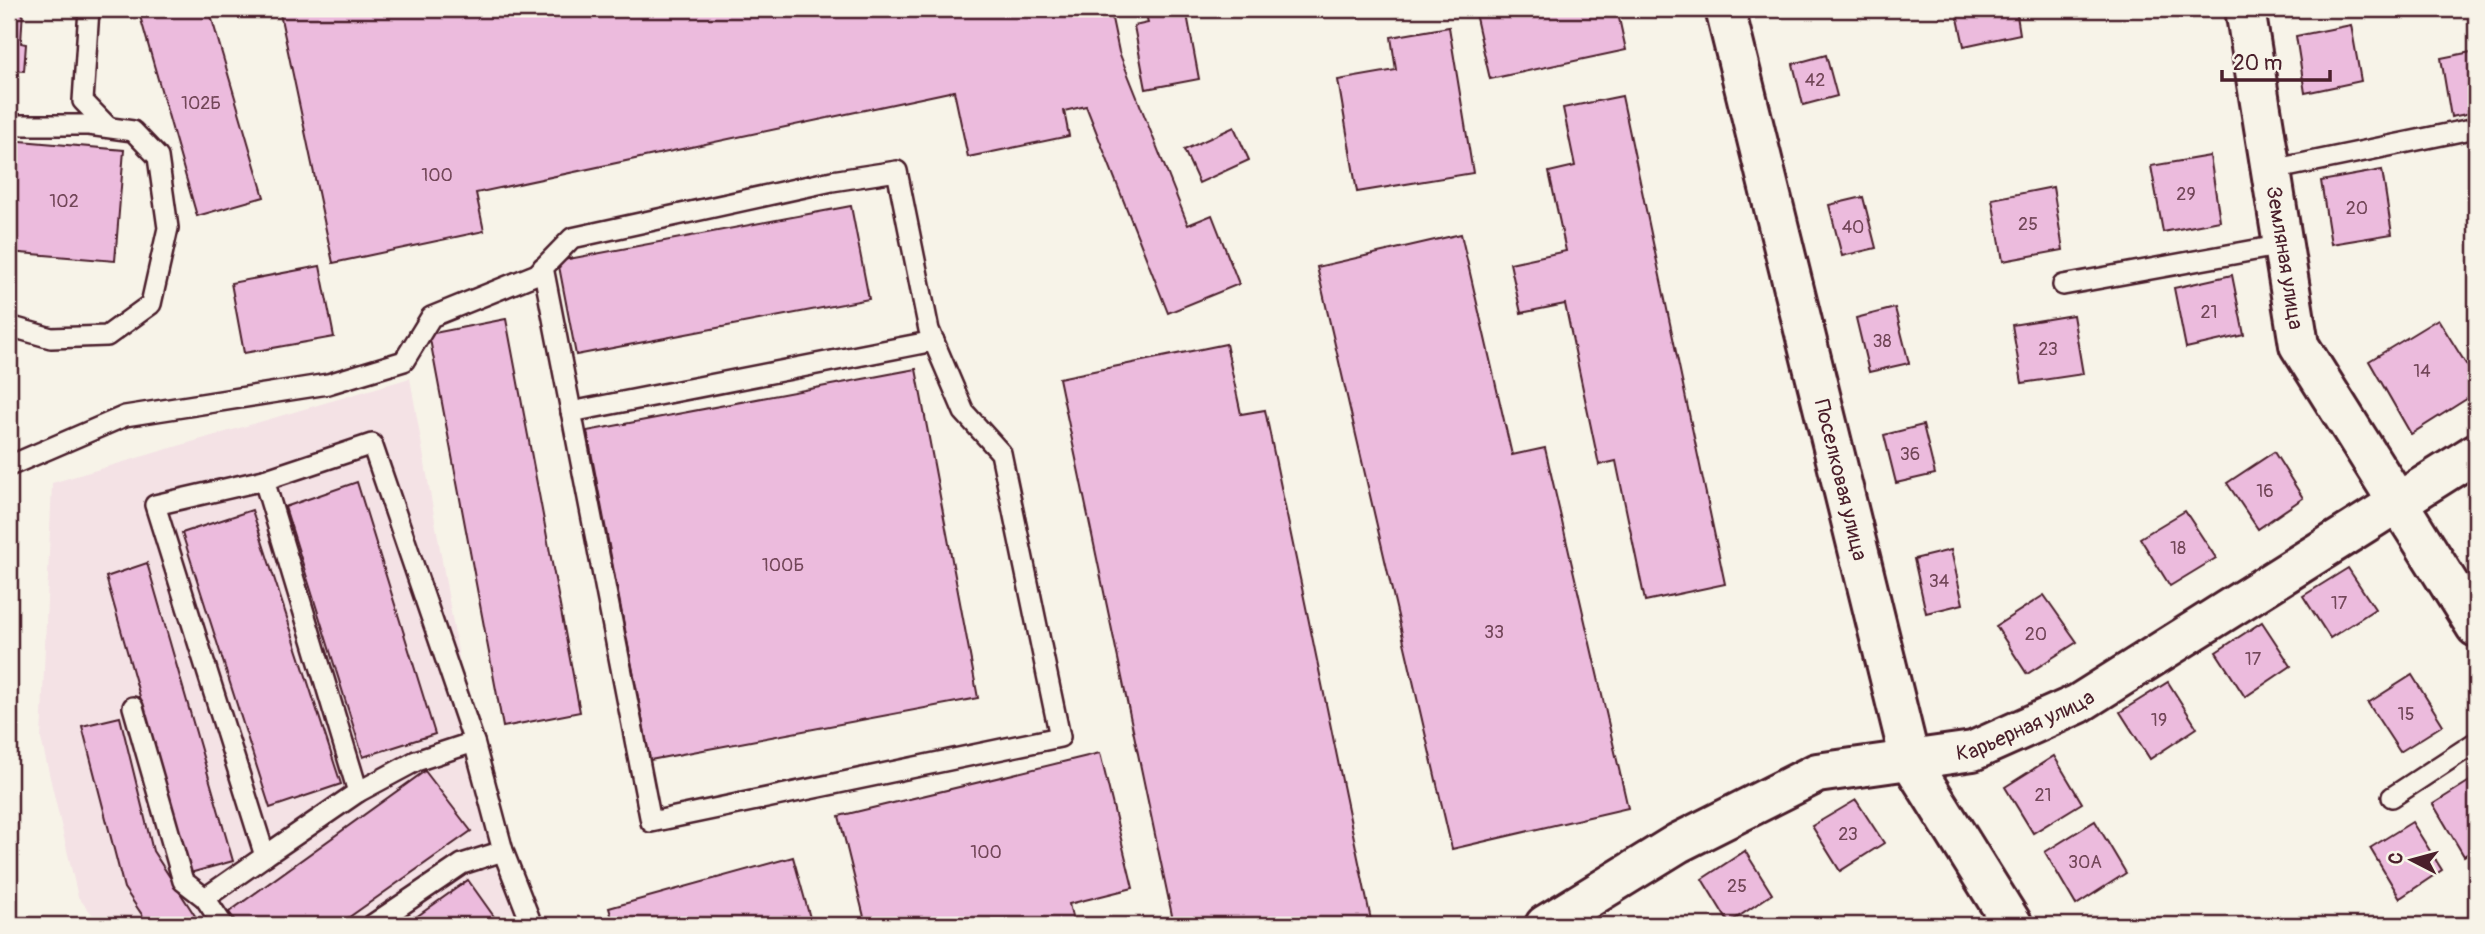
<svg xmlns="http://www.w3.org/2000/svg" width="2485" height="934" font-family="Pangolin,sans-serif">
<rect width="100%" height="100%" fill="#f7f3e8"/>
<filter id="ink" filterUnits="userSpaceOnUse"><feTurbulence type="fractalNoise" baseFrequency=".0143" numOctaves="2"/><feDisplacementMap in="SourceGraphic" scale="14" xChannelSelector="R" yChannelSelector="G"/><feConvolveMatrix kernelMatrix="1 2 1 2 8 2 1 2 1" color-interpolation-filters="sRGB"/></filter>
<g filter="url(#ink)">
<path fill="#f4e2e5" d="M410,378L494,857L520,925H101L78,897L41,739L52,483Z"/>
<g fill="#ecbbdd" stroke="#4a1f2b" stroke-width="2">
<path d="M9,9H23L21,43L26,44L24,71L9,70Z"/>
<path d="M138,9H209L264,197L197,216Z"/>
<path d="M279,9H1110L1119,52L1188,225L1212,215L1239,284L1168,313L1086,106L1064,111L1069,136L968,157L954,91L476,193L484,231L333,263Z"/>
<path d="M1145,9H1186L1199,79L1146,89L1134,26L1148,23Z"/>
<path d="M1474,9H1617L1626,50L1490,79Z"/>
<path d="M1956,9H2016L2020,34L1964,46Z"/>
<path d="M2351,25L2361,81L2305,93L2296,36Z"/>
<path d="M1449,27L1473,173L1357,192L1338,80L1396,70L1391,37Z"/>
<path d="M2476,51V112L2451,117L2441,58Z"/>
<path d="M1826,55L1837,96L1803,105L1793,64Z"/>
<path d="M1622,96L1725,584L1645,601L1616,461L1599,465L1565,304L1521,313L1510,263L1566,251L1549,172L1575,166L1563,108Z"/>
<path d="M1234,127L1249,160L1199,183L1184,150Z"/>
<path d="M9,140L124,150L115,261L9,252Z"/>
<path d="M2210,156L2220,221L2163,232L2151,166Z"/>
<path d="M2382,170L2392,234L2331,244L2321,181Z"/>
<path d="M2053,187L2063,250L2003,261L1992,199Z"/>
<path d="M1863,197L1876,248L1842,256L1829,205Z"/>
<path d="M851,206L869,299L576,355L558,261Z"/>
<path d="M1461,234L1512,455L1545,448L1628,808L1452,849L1317,267Z"/>
<path d="M320,266L334,337L244,353L231,283Z"/>
<path d="M2232,275L2244,335L2186,348L2174,288Z"/>
<path d="M1895,308L1909,363L1869,372L1856,318Z"/>
<path d="M2073,315L2083,374L2022,383L2012,325Z"/>
<path d="M506,319L580,712L503,727L429,334Z"/>
<path d="M2438,319L2476,380V393L2411,434L2369,361Z"/>
<path d="M1226,344L1241,414L1265,410L1372,925H1174L1059,378Z"/>
<path d="M916,369L978,698L650,760L587,431Z"/>
<path d="M1923,425L1935,474L1896,483L1884,435Z"/>
<path d="M2274,452L2303,498L2258,529L2227,483Z"/>
<path d="M357,482L435,734L363,757L285,507Z"/>
<path d="M252,510L341,784L270,808L182,533Z"/>
<path d="M2185,511L2216,558L2170,586L2140,538Z"/>
<path d="M1951,550L1963,604L1926,613L1914,559Z"/>
<path d="M147,563L233,861L190,873L106,577Z"/>
<path d="M2348,568L2375,609L2330,638L2303,596Z"/>
<path d="M2044,595L2077,642L2027,674L1996,626Z"/>
<path d="M2262,622L2291,666L2245,697L2216,652Z"/>
<path d="M2412,675L2443,725L2400,752L2368,703Z"/>
<path d="M2168,682L2197,728L2150,759L2120,712Z"/>
<path d="M120,717L153,851L201,925H149L124,888L82,726Z"/>
<path d="M1100,753L1133,888L1069,904L1074,925H866L839,816Z"/>
<path d="M2054,756L2082,803L2033,833L2005,787Z"/>
<path d="M425,771L471,831L338,925H238L229,912Z"/>
<path d="M2476,777V848L2464,856L2433,804Z"/>
<path d="M1856,800L1884,843L1840,871L1812,826Z"/>
<path d="M2095,821L2126,873L2076,905L2045,852Z"/>
<path d="M2412,822L2442,870L2400,898L2370,848Z"/>
<path d="M1745,851L1772,894L1729,923L1702,879Z"/>
<path d="M793,857L812,925H614L609,908Z"/>
<path d="M468,880L500,925H405Z"/>
</g>
<g fill="none" stroke-linecap="round" stroke-linejoin="round">
<g stroke="#4a1f2b" stroke-width="24">
<g id="lane">
<path d="M89,9L83,101L108,127"/>
<path d="M9,125H89L133,131L158,157L168,228L151,304L107,336L51,338L9,326"/>
<path d="M2272,170L2476,128"/>
<path d="M2063,285L2283,245"/>
<path d="M571,412L934,341"/>
<path d="M9,466L125,416L328,384L404,361L431,317L537,274L572,238L832,181L897,171L929,330L964,412L1001,453L1060,737L651,822L543,267"/>
<path d="M264,480L358,792L265,856"/>
<path d="M133,707L183,881L205,898L223,925"/>
<path d="M358,792L416,761L474,742"/>
<path d="M2392,797L2476,742"/>
<path d="M205,898L265,856L155,505L264,480L372,444L474,742L503,851L532,925"/>
<path d="M372,925L462,864L503,851"/>
</g>
</g>
<g stroke="#4a1f2b" stroke-width="44">
<g id="street">
<path id="s1" d="M1725,9L1910,760L2013,925"/>
<path id="s2" d="M2245,9L2299,345L2476,627"/>
<path id="s3" d="M1545,925L1678,843L1817,773L1973,751L2078,704L2476,453"/>
</g>
</g>
<use href="#lane" stroke="#f7f3e8" stroke-width="19"/>
<use href="#street" stroke="#f7f3e8" stroke-width="38"/>
</g>
</g>
<g text-anchor="middle" dominant-baseline="central" stroke-width="5" stroke-linejoin="round" paint-order="stroke">
<g font-size="18" fill="#724658">
<text x="1815" y="80">42</text>
<text x="201" y="103">102Б</text>
<text x="437" y="175">100</text>
<text x="2186" y="194">29</text>
<text x="64" y="201">102</text>
<text x="2357" y="208">20</text>
<text x="2028" y="224">25</text>
<text x="1853" y="227">40</text>
<text x="2209" y="312">21</text>
<text x="1882" y="341">38</text>
<text x="2048" y="349">23</text>
<text x="2422" y="371">14</text>
<text x="1910" y="454">36</text>
<text x="2265" y="491">16</text>
<text x="2178" y="548">18</text>
<text x="783" y="565">100Б</text>
<text x="1939" y="581">34</text>
<text x="2339" y="603">17</text>
<text x="1494" y="632">33</text>
<text x="2036" y="634">20</text>
<text x="2253" y="659">17</text>
<text x="2406" y="714">15</text>
<text x="2159" y="720">19</text>
<text x="2043" y="795">21</text>
<text x="1848" y="834">23</text>
<text x="986" y="852">100</text>
<text x="2085" y="862">30А</text>
<text x="1737" y="886">25</text>
</g>
<g font-size="21" fill="#4a1f2b" stroke="#f7f3e8">
<text stroke="none"><textPath href="#s2" startOffset="252">Земляная улица</textPath></text>
<text stroke="none"><textPath href="#s1" startOffset="485">Поселковая улица</textPath></text>
<text stroke="none"><textPath href="#s3" startOffset="527">Карьерная улица</textPath></text>
</g>
</g>
<rect width="2485" height="934" fill="none" stroke="#f7f3e8" stroke-width="35"/>
<rect x="18" y="18" width="2450" height="899" fill="none" stroke="#4a1f2b" stroke-width="2.5" filter="url(#ink)"/>
<g transform="translate(2412 860) rotate(276)" stroke="#f7f3e8" stroke-width="5" paint-order="stroke">
<path d="M0-5L12 26L0 18L-12 26Z" fill="#4a1f2b"/>
<text y="-10" font-size="19" font-weight="bold" text-anchor="middle" fill="#4a1f2b">С</text>
</g>
<path d="M2222 70v10h108v-10" fill="none" stroke="#4a1f2b" stroke-width="3.5"/>
<text x="2233" y="70" font-size="21" fill="#4a1f2b" stroke="#f7f3e8" stroke-width="5" paint-order="stroke">20 m</text>
</svg>
